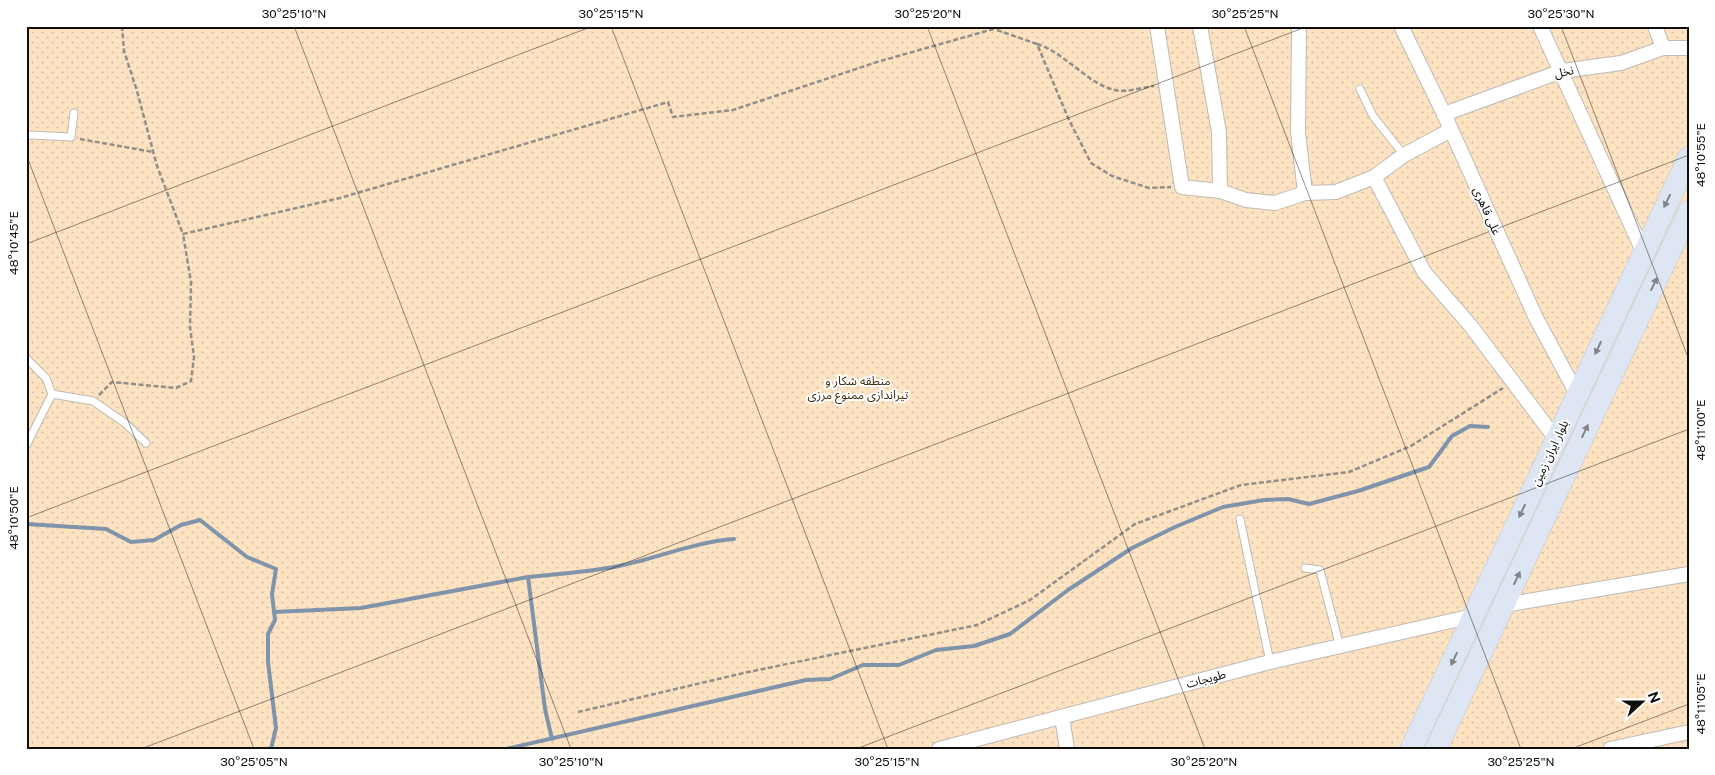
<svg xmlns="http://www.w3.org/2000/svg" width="1715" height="775" font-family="'Public Sans','Noto Sans Arabic',sans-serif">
<defs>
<pattern id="park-dots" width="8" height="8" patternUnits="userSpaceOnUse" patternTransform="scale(1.25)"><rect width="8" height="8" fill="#fde3c2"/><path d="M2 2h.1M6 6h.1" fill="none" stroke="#d8c2a6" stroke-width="1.8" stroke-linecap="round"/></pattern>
</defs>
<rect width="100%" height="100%" fill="#faf4ed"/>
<rect fill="url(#park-dots)" x="26" y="26" width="1663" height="723"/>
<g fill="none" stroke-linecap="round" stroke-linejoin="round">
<g stroke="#7f93ab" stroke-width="4">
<path d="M26,524L106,529L131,542L154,540L181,525L200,520L247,557L276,569L272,594L275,620L268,634V662L276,728L271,749"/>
<path d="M274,612L361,608L528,577"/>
<path d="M552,739L545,709L528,577C558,574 589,572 619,566C658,558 694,542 734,539"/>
<path d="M506,749L806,680L830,679L863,665H899L936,650L974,646L1010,634L1068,590L1132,548L1175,527L1223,507L1264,500L1288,499L1309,504L1358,491L1429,467L1452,436L1470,426L1488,427"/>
</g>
<g stroke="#bfbab3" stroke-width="9">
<g id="lane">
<path d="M1360,89L1373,116L1404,155"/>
<path d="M26,137L30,135L71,137L74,113"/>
<path d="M26,358L46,378L52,394L26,446"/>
<path d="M52,394L93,401L125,423L146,443"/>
<path d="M1240,519L1270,662"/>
<path d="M1305,568L1320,570L1340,647"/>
</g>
</g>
<g stroke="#bfbab3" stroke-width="16">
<g id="street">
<path d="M1157,26L1182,187L1220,191L1246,200L1275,203L1305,193L1336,192L1374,177L1404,155L1451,130"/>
<path d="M1200,26L1219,132L1220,191"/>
<path d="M1299,26L1298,132L1305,193"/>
<path d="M1401,26L1444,114L1535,316L1577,394"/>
<path d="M1540,26L1643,251"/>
<path d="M1655,26L1663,48"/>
<path d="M1444,114L1562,71L1621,63L1663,48H1689"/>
<path d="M1374,177L1424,272L1470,325L1556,439"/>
<path d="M1504,605L1689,574"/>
<path d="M1062,717L1067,749"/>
<path d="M939,749L1270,662L1473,616"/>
<path d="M1610,749L1689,732"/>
</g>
</g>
<g stroke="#d4d4d3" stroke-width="23">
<g id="primary">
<path d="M1411,749L1689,157"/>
<path d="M1436,749L1689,211"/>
</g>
</g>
<g stroke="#928e89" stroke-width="2.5" stroke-dasharray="5 2.5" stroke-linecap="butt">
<path d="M122,26L124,51L137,91L157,166L183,234L340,198L668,102L673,117L733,110L877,62L1004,26"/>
<path d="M997,30L1037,44L1069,120L1091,163L1112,176L1149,188L1171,187"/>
<path d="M1037,44C1066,53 1087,84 1115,90C1126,93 1143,87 1154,86"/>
<path d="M80,139L153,152"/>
<path d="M99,395L112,382L176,388L191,381L194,357L190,327L191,282L183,234"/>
<path d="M578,712L748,672L977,625L1030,600L1135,524L1241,485L1349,472L1411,446L1503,388"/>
</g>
<use href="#lane" stroke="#fff" stroke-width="7"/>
<use href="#street" stroke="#fff" stroke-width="14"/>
<use href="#primary" stroke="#dde6f2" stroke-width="21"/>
</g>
<defs><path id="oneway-solid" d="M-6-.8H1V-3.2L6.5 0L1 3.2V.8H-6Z" transform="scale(1.25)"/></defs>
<g fill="#81858a">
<use href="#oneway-solid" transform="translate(1667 201) rotate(116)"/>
<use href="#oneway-solid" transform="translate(1654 284) rotate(-65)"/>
<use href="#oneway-solid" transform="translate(1598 348) rotate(115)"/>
<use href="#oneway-solid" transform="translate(1585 431) rotate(-65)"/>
<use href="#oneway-solid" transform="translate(1522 511) rotate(115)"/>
<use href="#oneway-solid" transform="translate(1517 578) rotate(-65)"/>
<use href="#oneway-solid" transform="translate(1454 659) rotate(115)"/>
</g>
<path fill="none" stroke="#100e0c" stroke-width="1" stroke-opacity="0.45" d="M294,26L571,749M611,26L888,749M927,26L1205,749M1244,26L1521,749M1561,26L1689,360M26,154L254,749M26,244L593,26M26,518L1308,26M141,749L1689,155M856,749L1689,429M1571,749L1689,704"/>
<g text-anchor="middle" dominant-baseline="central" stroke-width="4" stroke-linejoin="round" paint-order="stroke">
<g font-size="12" fill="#100e0c" stroke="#fff">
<text transform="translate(1564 72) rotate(-13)">نخل</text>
<text transform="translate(1487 211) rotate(66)">علی قاهری</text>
<text transform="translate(1550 453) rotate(-65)">بلوار ایران زمین</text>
<text transform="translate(1206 679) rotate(-15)">طویجات</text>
</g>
<g font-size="12" fill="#402c0e" stroke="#fff">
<text x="858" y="381">منطقه شکار و<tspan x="858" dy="14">تیراندازی ممنوع مرزی</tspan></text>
</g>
</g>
<rect width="1715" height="775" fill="none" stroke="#ffffff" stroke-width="55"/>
<g transform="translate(1642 702) rotate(69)" stroke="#ffffff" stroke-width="4" paint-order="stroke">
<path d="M0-4L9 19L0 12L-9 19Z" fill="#100e0c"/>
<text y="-8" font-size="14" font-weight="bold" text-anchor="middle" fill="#100e0c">N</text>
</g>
<rect x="28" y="28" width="1660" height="720" fill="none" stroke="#100e0c" stroke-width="2"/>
<g font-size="12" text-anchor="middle" fill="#100e0c">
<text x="294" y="18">30°25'10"N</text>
<text x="611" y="18">30°25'15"N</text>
<text x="928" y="18">30°25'20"N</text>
<text x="1245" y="18">30°25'25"N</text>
<text x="1561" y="18">30°25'30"N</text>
<text transform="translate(1701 155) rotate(-90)" y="4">48°10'55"E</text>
<text transform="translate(14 243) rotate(-90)" y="4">48°10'45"E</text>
<text transform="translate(1701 430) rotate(-90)" y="4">48°11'00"E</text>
<text transform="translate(14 518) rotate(-90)" y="4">48°10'50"E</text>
<text transform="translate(1701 704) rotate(-90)" y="4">48°11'05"E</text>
<text x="254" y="766">30°25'05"N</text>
<text x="571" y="766">30°25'10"N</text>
<text x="887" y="766">30°25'15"N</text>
<text x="1204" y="766">30°25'20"N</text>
<text x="1521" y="766">30°25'25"N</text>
</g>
</svg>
